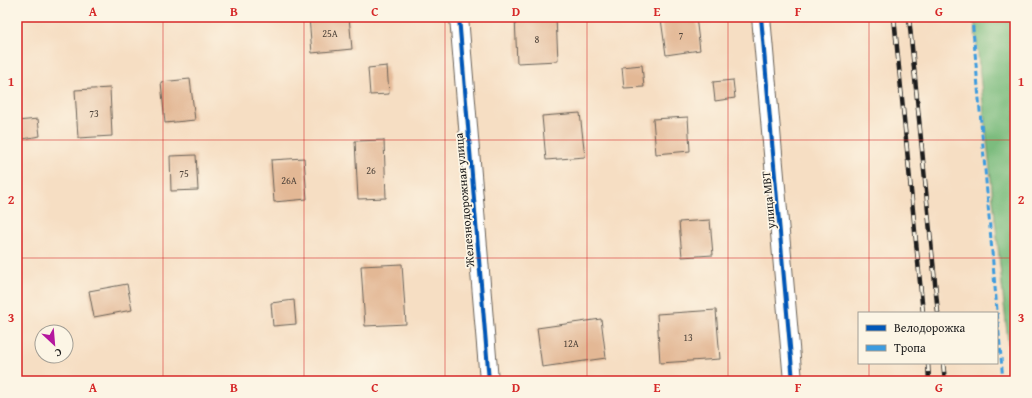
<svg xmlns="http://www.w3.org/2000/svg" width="1032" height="398" font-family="'Gentium Book Plus',serif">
<rect width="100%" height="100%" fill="#fcf5e5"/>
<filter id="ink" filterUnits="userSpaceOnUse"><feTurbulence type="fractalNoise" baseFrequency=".025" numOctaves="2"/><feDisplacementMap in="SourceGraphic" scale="8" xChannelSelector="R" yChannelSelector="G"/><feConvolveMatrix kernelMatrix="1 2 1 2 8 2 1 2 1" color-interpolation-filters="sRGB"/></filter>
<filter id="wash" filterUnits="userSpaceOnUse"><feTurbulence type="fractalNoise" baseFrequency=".012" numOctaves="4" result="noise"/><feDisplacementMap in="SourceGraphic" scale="16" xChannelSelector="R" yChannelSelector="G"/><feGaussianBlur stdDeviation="0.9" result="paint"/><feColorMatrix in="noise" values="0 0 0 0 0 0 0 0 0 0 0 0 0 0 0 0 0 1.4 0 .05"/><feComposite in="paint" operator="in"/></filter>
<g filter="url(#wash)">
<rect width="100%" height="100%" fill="#f6dec3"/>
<path fill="#7bbc7e" stroke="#4c6c4d" d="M974,17H1015V381H1012Z"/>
<g id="blocks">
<g fill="#e3b895">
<path d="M309,17H349L352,49L312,53Z"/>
<path d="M515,17H556L558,61L517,63Z"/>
<path d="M680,17H696L700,50L666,55L661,19Z"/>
<path d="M642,65L644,87L624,88L622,67Z"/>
<path d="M387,66L389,94L370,95L368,68Z"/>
<path d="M190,79L195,120L165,123L161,82Z"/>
<path d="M733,80L735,98L715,101L713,82Z"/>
<path d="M110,88L112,136L78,138L75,90Z"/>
<path d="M580,113L585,157L546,160L542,116Z"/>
<path d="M688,117L690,151L656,154L653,119Z"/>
<path d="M38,119L40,136L17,140V121Z"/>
<path d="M384,140L386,198L358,199L355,141Z"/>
<path d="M196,155L198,190L171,191L170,156Z"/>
<path d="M304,158L307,199L274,202L271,160Z"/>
<path d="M710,220L713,255L682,257L679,222Z"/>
<path d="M402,264L406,324L365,326L361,266Z"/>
<path d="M127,284L132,310L94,317L89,291Z"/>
<path d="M294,300L296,324L273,326L271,303Z"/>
<path d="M716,310L720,359L660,363L657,314Z"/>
<path d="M601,319L606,358L542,367L537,328Z"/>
</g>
</g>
</g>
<g filter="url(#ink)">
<use href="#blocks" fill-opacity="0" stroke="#686056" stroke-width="1"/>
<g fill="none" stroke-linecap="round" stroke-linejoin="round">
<g stroke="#686056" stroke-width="20">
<g id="minor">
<path d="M459,17L489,381"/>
<path d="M761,17L793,381"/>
</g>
</g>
<use href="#minor" stroke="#fff" stroke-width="18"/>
<g stroke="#1c1c1c" stroke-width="4.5">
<g id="rail">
<path d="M894,17L923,313"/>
<path d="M909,17L938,313"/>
<path d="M928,363L929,381"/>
<path d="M943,363L945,381"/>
</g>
</g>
<use href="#rail" stroke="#fcf5e5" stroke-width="3" stroke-dasharray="9" stroke-linecap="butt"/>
<path stroke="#3c9bdf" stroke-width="3" stroke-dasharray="6 3" stroke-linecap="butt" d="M972,17L1003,381"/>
<g stroke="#fcf5e5" stroke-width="6">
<g id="cycleway">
<path d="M459,17L489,381"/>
<path d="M761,17L793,381"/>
</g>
</g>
<use href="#cycleway" stroke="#0057b8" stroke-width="4"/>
</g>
</g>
<path fill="none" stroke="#d62828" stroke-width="1" stroke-opacity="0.55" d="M163,17V381M304,17V381M445,17V381M587,17V381M728,17V381M869,17V313M17,140H1015M17,258H1015M869,363V381"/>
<g text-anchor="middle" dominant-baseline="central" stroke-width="3.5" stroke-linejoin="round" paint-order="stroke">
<g font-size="10" fill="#4e433a">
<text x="330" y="33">25А</text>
<text x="681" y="35">7</text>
<text x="537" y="39">8</text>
<text x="94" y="113">73</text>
<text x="371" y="170">26</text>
<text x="184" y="173">75</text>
<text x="289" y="180">26А</text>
<text x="688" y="337">13</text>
<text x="571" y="343">12А</text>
</g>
<g font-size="12" fill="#1c1c1c" stroke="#fcf5e5">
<text transform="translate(464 200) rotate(-95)">Железнодорожная улица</text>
<text transform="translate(768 200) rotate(-95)">улица МВТ</text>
</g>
</g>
<rect width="1032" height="398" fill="none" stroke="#fcf5e5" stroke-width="44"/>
<rect x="858" y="312" width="140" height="52" fill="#fcf5e5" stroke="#a29e95"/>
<rect x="866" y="325" width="20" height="6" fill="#0057b8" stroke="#a29e95"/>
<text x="894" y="332" font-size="12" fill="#1c1c1c">Велодорожка</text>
<rect x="866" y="345" width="20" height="6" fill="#3c9bdf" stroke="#a29e95"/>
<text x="894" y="352" font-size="12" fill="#1c1c1c">Тропа</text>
<g transform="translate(54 344) rotate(154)"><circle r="19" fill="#fcf5e5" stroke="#a29e95"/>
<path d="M0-3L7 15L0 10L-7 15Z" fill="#b5179e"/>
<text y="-6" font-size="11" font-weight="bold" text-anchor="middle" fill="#1c1c1c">С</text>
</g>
<rect x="22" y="22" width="988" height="354" fill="none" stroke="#d62828" stroke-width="1.5"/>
<g font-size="13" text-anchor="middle" font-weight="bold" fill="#d62828">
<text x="93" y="16">A</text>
<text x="234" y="16">B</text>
<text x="375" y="16">C</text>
<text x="516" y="16">D</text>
<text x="657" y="16">E</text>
<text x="798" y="16">F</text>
<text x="939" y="16">G</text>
<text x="11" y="86">1</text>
<text x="1021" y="86">1</text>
<text x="11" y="204">2</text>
<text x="1021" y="204">2</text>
<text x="11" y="322">3</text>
<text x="1021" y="322">3</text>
<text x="93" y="392">A</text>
<text x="234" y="392">B</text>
<text x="375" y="392">C</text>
<text x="516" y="392">D</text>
<text x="657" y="392">E</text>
<text x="798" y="392">F</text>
<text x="939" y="392">G</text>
</g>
</svg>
